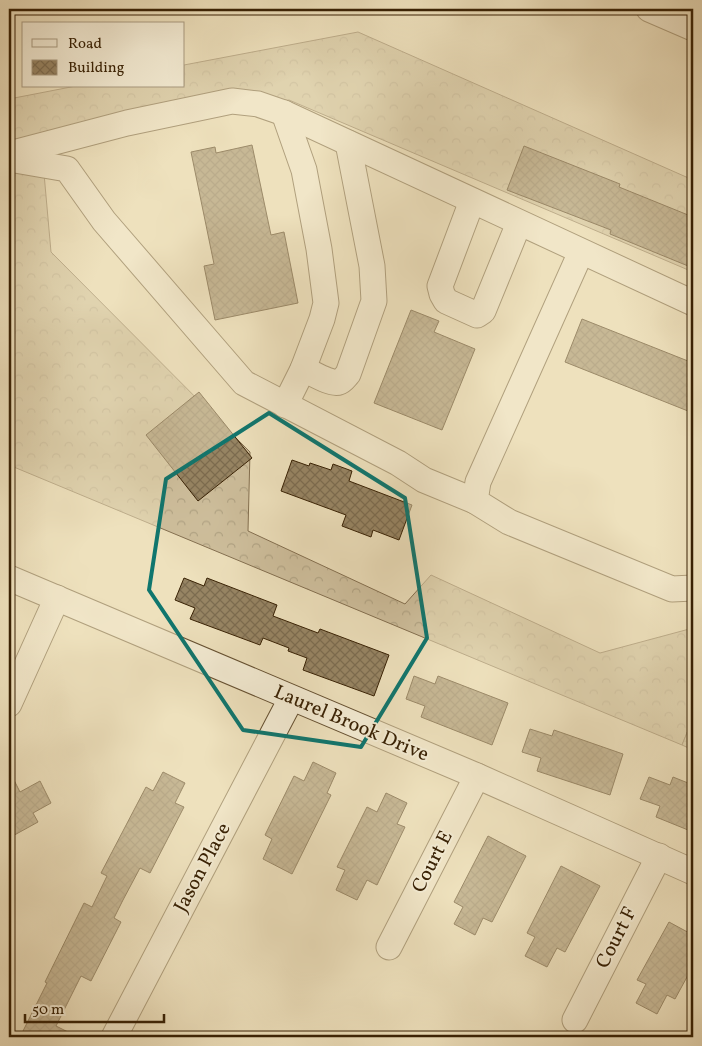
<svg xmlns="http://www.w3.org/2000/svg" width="702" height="1046" font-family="Vollkorn,serif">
<defs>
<pattern id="forest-crowns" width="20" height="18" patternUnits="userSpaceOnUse" patternTransform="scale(1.25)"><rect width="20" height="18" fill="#cfc09e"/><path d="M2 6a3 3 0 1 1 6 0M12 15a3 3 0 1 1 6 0" fill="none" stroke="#b2a586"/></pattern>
<pattern id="wetland-marsh" width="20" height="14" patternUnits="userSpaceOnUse" patternTransform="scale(1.25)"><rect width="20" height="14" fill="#cfc09e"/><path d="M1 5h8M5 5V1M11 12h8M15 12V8" fill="none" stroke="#b2a586"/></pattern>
<pattern id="building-cross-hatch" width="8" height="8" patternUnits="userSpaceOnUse" patternTransform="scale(1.25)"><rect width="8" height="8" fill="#978564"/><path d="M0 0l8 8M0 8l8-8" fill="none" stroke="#7c6c50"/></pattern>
</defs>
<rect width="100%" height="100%" fill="#eee1bd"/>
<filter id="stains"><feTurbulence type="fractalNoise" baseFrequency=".004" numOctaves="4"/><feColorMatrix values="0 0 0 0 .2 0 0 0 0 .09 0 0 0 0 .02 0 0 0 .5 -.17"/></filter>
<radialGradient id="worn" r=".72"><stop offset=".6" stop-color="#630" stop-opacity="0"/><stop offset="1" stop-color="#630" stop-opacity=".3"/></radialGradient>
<path fill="url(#forest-crowns)" stroke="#847051" d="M358,32L693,180V272L289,100L42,151L51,252L250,452L248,531L405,604L431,575L600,653L693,628V718L682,745L9,465V99L76,86H184V65Z"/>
<path fill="url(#wetland-marsh)" stroke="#847051" d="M693,718V750L682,745Z"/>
<g fill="url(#building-cross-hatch)" stroke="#382104">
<path d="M252,145L271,235L284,232L298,303L215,320L204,266L214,264L191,152L215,147L216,153Z"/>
<path d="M524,146L620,184L619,187L693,217V268L610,234L611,230L507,190Z"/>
<path d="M411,310L439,321L434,332L475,349L442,430L374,403Z"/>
<path d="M582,319L693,363V413L565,362Z"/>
<path d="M199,392L252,458L198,501L146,435Z"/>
<path d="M292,460L309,466L310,463L331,470L333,464L352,471L349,481L412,505L399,540L373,530L371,537L342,526L346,515L281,491Z"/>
<path d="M184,578L204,586L207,578L277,605L273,616L318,633L320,629L389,655L374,696L303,670L307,658L288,651L289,648L263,638L260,645L190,619L195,608L175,600Z"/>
<path d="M414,676L435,684L438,676L508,703L492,745L421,717L425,706L406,699Z"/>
<path d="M530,729L552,736L554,730L623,754L610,795L537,771L541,758L522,752Z"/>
<path d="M313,762L336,773L327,793L331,795L292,874L263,859L272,839L265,835L294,776L304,781Z"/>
<path d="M9,770L20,792L40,781L51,803L33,813L38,822L9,838Z"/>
<path d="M163,772L185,783L175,803L184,807L150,873L140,868L123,900L114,918L121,922L91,981L81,976L56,1026L78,1037H20L47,983L45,982L84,903L92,907L107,876L101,873L146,787L153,791Z"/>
<path d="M649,777L670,785L673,777L693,785V832L656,817L660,806L640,799Z"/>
<path d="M386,793L407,803L397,824L405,827L377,885L367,880L357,900L336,890L345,870L337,867L367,807L377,812Z"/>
<path d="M488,836L526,856L492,922L483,918L475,935L454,924L463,907L454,902Z"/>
<path d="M561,866L600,886L565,952L557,948L547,967L525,956L535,937L527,933Z"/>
<path d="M669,922L693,935V966L675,999L667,995L657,1014L636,1003L646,984L637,980Z"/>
</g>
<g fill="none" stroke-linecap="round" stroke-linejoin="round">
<g stroke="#665132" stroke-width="27">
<g id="minor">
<path d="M649,9L693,28"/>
<path d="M284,113L304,170L319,249L326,303L322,319L303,369L285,405"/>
<path d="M9,154L127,123L232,101L258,104L284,113L693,303"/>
<path d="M9,159L67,169L104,221L244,383L398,463L424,480L475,501"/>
<path d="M472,201L440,286L442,294L446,301L477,315L483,311L519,223"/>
<path d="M581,252L478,482L475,501L509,522L672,589L693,588"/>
<path d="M303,369C311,372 331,385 339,382C343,381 345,377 348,374L374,301L372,266L348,143"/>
<path d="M9,578L477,776L693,872"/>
<path d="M9,704L57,598"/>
<path d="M389,947L477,776"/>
<path d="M575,1020L659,856"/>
<path d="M114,1037L291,699"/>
</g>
</g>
<use href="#minor" stroke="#f4ecd4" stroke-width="25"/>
</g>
<path d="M0 0H702V1046H0ZM269,413L405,498L427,638L361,747L243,730L149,590L166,479Z" fill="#eee1bd" fill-opacity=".55" fill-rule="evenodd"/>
<path fill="none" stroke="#0f766e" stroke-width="4" stroke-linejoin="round" d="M269,413L405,498L427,638L361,747L243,730L149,590L166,479Z"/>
<g text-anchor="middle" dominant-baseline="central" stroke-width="4" stroke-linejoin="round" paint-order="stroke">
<g font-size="20" fill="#382104" stroke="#f4ecd4">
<text transform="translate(351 724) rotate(23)">Laurel Brook Drive</text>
<text transform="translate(433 862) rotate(-63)">Court E</text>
<text transform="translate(203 868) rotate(-62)">Jason Place</text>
<text transform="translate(617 938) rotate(-63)">Court F</text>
</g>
</g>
<rect width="702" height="1046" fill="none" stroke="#eee1bd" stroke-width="30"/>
<rect x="10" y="10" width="682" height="1026" fill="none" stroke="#382104" stroke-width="2.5"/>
<rect x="15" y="15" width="672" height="1016" fill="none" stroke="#382104"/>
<rect x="22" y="22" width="162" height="65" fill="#f4ecd4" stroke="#a99b81"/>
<rect x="32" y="39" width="25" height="8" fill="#f4ecd4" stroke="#a99b81"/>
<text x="68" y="48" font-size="15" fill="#382104">Road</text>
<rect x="32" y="60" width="25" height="15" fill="url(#building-cross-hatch)" stroke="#a99b81"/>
<text x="68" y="72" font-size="15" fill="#382104">Building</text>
<path d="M25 1014v8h139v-8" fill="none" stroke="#382104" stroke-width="2.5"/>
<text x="32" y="1014" font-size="15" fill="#382104" stroke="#f4ecd4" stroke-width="4" paint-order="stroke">50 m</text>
<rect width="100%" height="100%" filter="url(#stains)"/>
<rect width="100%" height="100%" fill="url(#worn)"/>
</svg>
